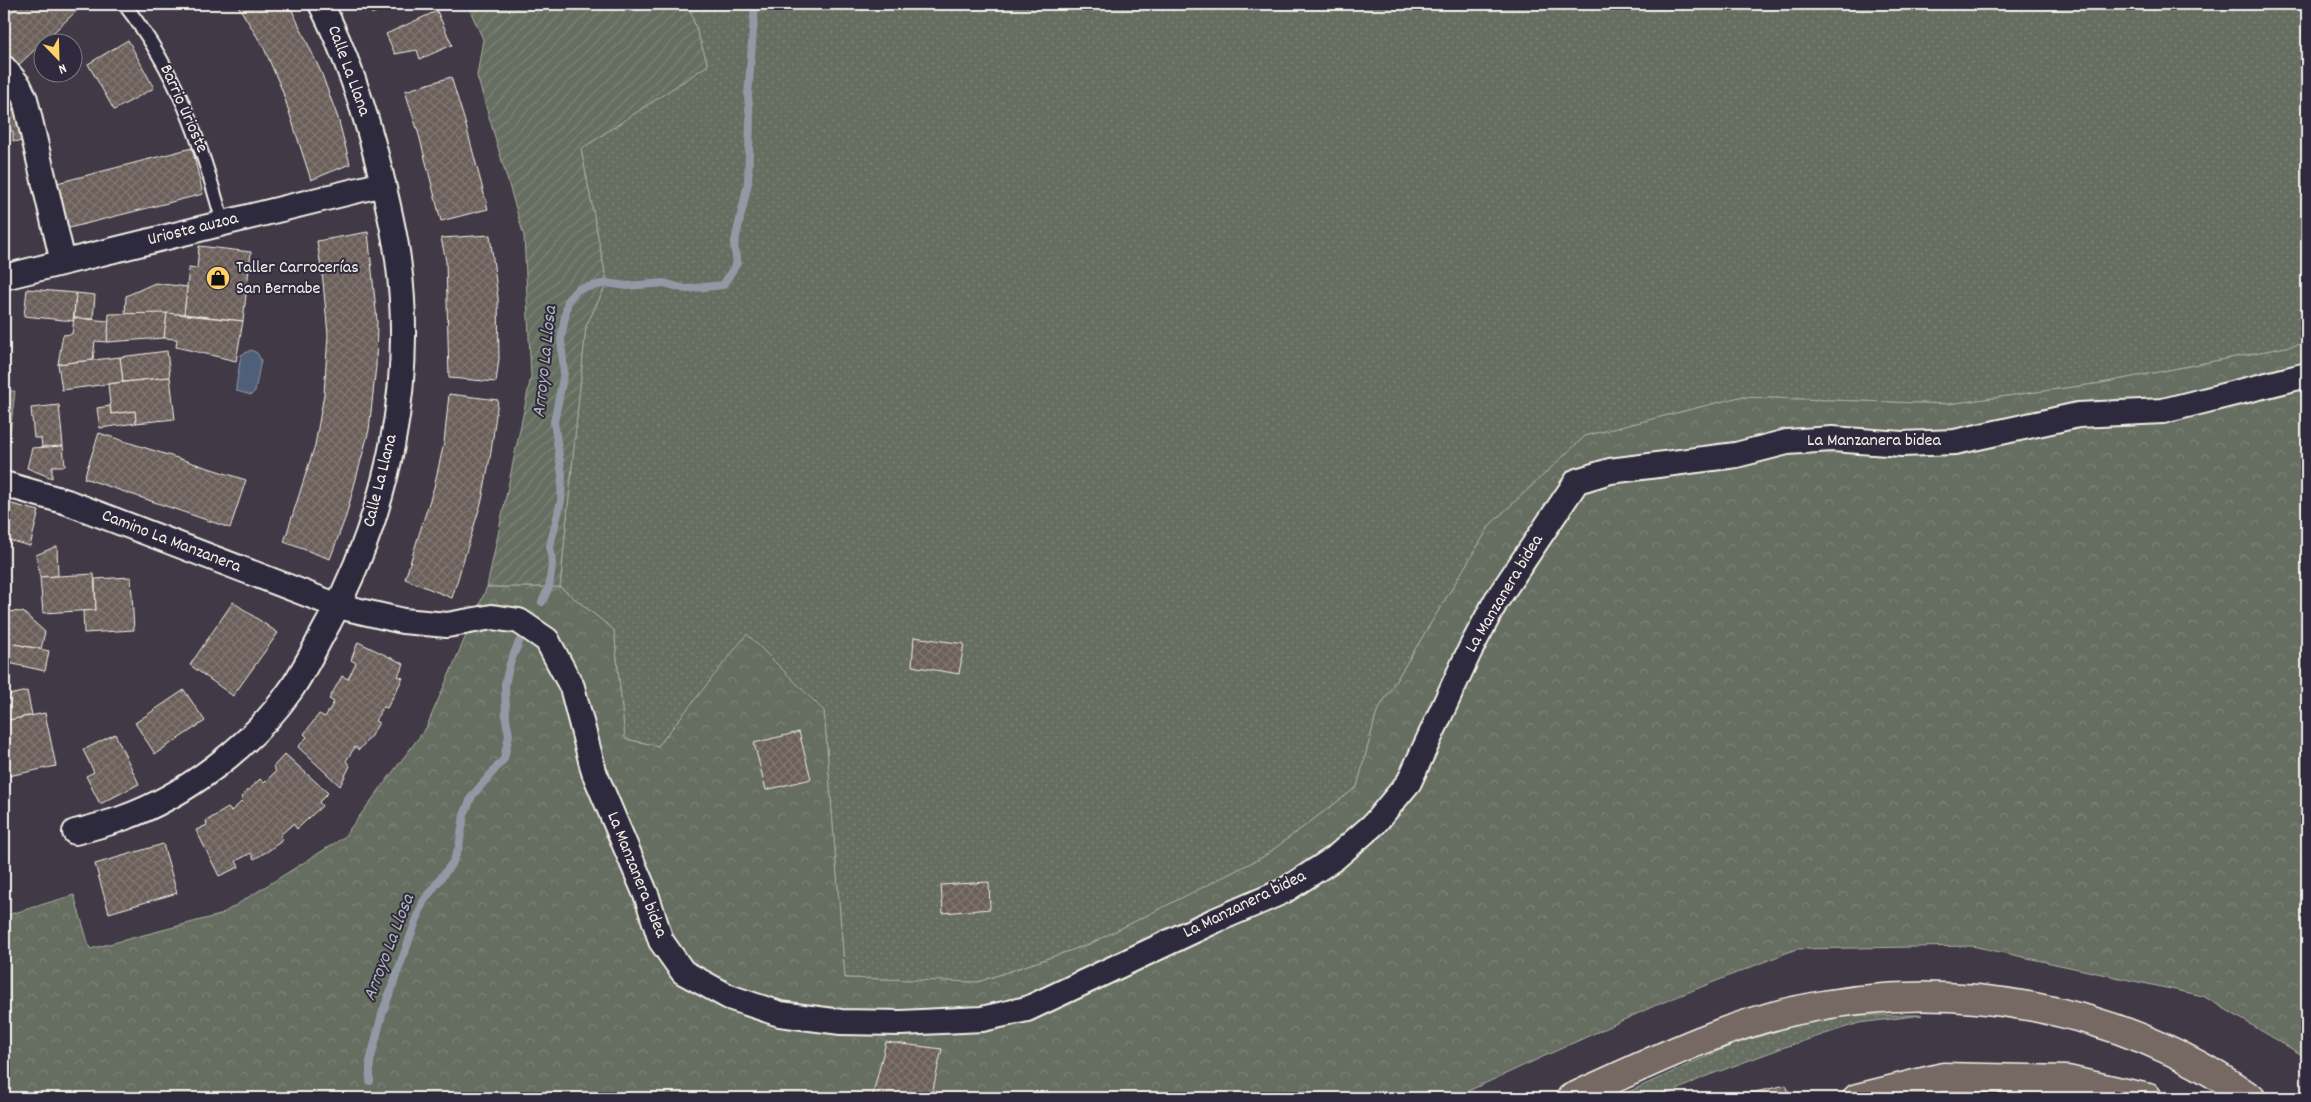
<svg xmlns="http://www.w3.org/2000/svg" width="2311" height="1102" font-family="Dekko,sans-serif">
<defs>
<pattern id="grass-dots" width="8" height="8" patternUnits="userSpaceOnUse" patternTransform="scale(1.25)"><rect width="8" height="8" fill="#656e61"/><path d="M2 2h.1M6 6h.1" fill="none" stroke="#7c8378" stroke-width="1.8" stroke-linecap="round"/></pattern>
<pattern id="forest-crowns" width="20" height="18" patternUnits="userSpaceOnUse" patternTransform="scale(1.25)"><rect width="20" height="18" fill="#656e61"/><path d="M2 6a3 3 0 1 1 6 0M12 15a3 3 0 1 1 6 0" fill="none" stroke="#7c8378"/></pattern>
<pattern id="garden-furrows" width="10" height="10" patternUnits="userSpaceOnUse" patternTransform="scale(1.25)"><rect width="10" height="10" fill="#656e61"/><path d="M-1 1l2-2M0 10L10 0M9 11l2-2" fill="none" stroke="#7c8378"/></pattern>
<pattern id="building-cross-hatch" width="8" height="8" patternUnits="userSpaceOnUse" patternTransform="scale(1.25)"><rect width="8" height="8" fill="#6b5f5a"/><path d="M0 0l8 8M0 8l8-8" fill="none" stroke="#817672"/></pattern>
</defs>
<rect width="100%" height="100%" fill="#413a46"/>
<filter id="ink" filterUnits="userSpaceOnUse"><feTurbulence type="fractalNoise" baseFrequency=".02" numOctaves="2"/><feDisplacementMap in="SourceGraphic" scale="10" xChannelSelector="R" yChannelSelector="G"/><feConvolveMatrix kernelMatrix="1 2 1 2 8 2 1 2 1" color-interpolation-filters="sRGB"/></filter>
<g filter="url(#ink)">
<g fill="url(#grass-dots)" stroke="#acb0a4">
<path d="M688,4H2307V343L2102,383L1949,404L1740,397L1585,436L1491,524L1377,712L1357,787L1263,857L1090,944L978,982L845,978L824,711L747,635L659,746L625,739L614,630L560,587L586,326L607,283L581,149L708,65Z"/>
<path d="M1854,1015H1922L1859,1023L1782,1048L1704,1077L1661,1098H1615L1736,1043L1795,1026Z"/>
</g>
<path fill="url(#forest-crowns)" stroke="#acb0a4" d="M2307,343V1058L2203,996L1972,946L1796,949L1654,1006L1453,1098H4V916L74,895L90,949L220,915L343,838L426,728L487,587H560L614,630L625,739L658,746L747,634L824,711L845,978L978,982L1090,944L1263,857L1357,787L1377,712L1491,524L1585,436L1740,397L1949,404L2102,383Z"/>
<g fill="url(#garden-furrows)" stroke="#acb0a4">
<path d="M367,4H393L372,14Z"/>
<path d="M467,4H688L708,65L581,149L607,283L586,326L560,587H487L531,377L524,236L477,76L483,39Z"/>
<path d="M8,391H15L7,459L4,458V433Z"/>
</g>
<path fill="#505e79" stroke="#9299a5" d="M251,350L257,353L261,360L255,391L251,395L237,391L236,387L241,355Z"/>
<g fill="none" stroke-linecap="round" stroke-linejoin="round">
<g stroke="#9299a5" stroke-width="8">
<path d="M542,602L549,587L552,564L550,546L561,501L562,475L554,422L564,373L561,339L568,300L578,289L607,283L627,286L664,283L686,289L723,285L737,263L734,246L748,183L750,118L748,96L755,4"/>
<path d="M370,1081V1062L382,1014L423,902L453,862L459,847L464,815L472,796L504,759L509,735L506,719L505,684L510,663L519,642"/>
</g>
</g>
<g fill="url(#building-cross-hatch)" stroke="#f4f1e8">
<path d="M20,4H84L13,70L4,60V19Z"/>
<path d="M237,4H289L321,72L338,118L350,164L311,180L282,90L264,48Z"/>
<path d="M437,11L452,45L420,59L417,50L395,54L386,34Z"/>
<path d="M128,40L154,88L114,110L88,64Z"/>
<path d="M451,77L465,122L488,209L441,221L419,135L405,91Z"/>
<path d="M4,109L21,110L29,142L13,141V131H4Z"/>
<path d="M4,143H6V170L4,169Z"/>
<path d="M192,148L203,194L69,228L57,183Z"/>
<path d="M368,232L377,321L376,366L369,430L346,516L330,559L284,542L315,445L324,394L328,335L323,281L317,241Z"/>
<path d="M490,235L498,298L499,359L496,382L449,378L446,261L441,238Z"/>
<path d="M199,246L251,252L243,321L184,314L189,268L197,269Z"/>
<path d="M155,283L187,287L184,314H125L126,296Z"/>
<path d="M27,289L76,293L73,321L24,316Z"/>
<path d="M76,293L95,295L93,319L74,318Z"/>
<path d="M167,313L164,338L107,342L109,314Z"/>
<path d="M167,313L243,321L236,361L176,347L177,339L164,338Z"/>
<path d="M74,318L109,321L107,342L95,341L93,360L58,364L63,335L72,334Z"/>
<path d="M167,351L170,377L123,382L120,357Z"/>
<path d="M120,357L123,382L62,390L58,364Z"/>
<path d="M170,377L175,419L136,423L135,411L111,414L108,384Z"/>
<path d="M449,394L498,400L491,452L482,500L452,598L405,579L434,487L444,443Z"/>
<path d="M59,405L63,446L42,447L41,438H34L31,408Z"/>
<path d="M110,406L111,414L135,411L136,423L100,428L97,408Z"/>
<path d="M99,433L246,480L230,528L84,478Z"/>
<path d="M63,446L65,466H52V478L27,468L32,448Z"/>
<path d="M4,502L39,511L30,546L4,539Z"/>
<path d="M57,546L58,576L40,577L36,555Z"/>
<path d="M94,574L96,610L43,613L40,577Z"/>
<path d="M131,577L134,630L84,633L83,611L96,610L95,579Z"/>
<path d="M233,602L278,633L233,696L190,665Z"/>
<path d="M4,611L23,612L45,632L41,649L4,642Z"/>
<path d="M914,637L964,644L959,674L912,666Z"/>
<path d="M4,642L49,651L45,671L4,662Z"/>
<path d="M358,642L404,664L398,676L403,678L387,708L383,707L375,721L379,723L370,737L359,750L355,747L346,761L350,766L340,786L298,747L307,737L304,734L319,714L325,717L334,702L329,699L342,676L348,679L356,663L351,660Z"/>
<path d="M184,690L205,721L155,754L135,723Z"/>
<path d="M27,691L32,715L6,721L4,696Z"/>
<path d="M45,713L56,766L4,777V721Z"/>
<path d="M799,732L811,779L766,790L754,743Z"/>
<path d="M115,734L139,784L100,804L86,776L94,772L83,750Z"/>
<path d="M285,754L328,793L319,802L322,806L297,829L293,824L280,835L283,840L268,851L254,859L251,853L236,861L239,867L219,876L196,830L207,825L206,821L228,808L231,811L237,806L243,800L241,797L260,779L264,783L276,771L273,767Z"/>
<path d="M163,844L177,893L109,913L95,864Z"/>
<path d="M989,882L990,909L943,913L941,885Z"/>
<path d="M886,1042L942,1049L931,1098H872Z"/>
<path d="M1786,1085L1791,1098H1735L1738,1096Z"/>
</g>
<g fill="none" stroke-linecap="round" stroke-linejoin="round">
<g stroke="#f4f1e8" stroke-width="16">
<path id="service" d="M124,4C178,73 200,140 223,223"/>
</g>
<g stroke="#f4f1e8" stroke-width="28">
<g id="minor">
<path d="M4,68L19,86L25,99L63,262"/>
<path d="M4,277L383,184"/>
<path d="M4,484L67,502L338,606L403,621L447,625L492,617L519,621L547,640L572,687L594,772L647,897L661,941L683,972L729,997L780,1014L841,1022L901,1023L982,1019L1027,1009L1214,921L1284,891L1335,858L1374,824L1409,782L1470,650L1496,601L1577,481L1610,471L1736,455L1787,442L1832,439L1902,444L1955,442L2078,415L2163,411L2307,375"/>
<path d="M75,832C91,828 107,824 123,818C185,796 252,745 290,691C305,670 316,645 329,622C388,512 415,383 398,259C394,228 386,197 379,167C365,110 347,56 321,4"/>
</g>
</g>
<g stroke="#f4f1e8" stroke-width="31">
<g id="motorway">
<path d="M1571,1098C1643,1066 1715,1029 1793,1011C1949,976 2120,1005 2251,1098"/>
<path d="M1857,1098L1943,1077L2067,1080L2148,1098"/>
</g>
</g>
<use href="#service" stroke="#2f2a3d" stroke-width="12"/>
<use href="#minor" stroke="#2f2a3d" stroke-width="24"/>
<use href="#motorway" stroke="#766964" stroke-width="28"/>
</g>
</g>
<defs>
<g id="shop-disc" transform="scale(1.25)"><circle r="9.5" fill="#ffd166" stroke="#2f2a3d"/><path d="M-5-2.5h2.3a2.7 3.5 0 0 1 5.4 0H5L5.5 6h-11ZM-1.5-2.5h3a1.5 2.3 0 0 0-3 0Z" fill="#111"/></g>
</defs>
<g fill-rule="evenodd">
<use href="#shop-disc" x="218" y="278"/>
</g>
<g text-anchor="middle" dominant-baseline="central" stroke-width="4" stroke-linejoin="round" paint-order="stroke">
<g font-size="18" fill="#f4f1e8" stroke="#2f2a3d">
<text transform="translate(348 71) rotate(70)">Calle La Llana</text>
<text transform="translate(183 109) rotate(66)">Barrio Urioste</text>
<text transform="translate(193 230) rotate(-14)">Urioste auzoa</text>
<text x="1874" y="441">La Manzanera bidea</text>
<text transform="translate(381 481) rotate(-76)">Calle La Llana</text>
<text transform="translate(171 542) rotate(21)">Camino La Manzanera</text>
<text transform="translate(1505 594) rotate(-59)">La Manzanera bidea</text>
<text transform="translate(636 875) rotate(68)">La Manzanera bidea</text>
<text transform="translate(1245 905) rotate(-26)">La Manzanera bidea</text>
</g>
<g font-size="18" fill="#f4f1e8" stroke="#2f2a3d" text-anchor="start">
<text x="236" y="268">Taller Carrocerías<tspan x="236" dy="21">San Bernabe</tspan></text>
</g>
<g font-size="19" font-style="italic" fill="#b2b6bc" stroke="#2f2a3d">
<text transform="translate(546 362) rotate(-84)">Arroyo La Llosa</text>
<text transform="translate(390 948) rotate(-69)">Arroyo La Llosa</text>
</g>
</g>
<rect width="2311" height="1102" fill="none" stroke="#2f2a3d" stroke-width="20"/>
<rect x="10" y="10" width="2291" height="1082" fill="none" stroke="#f4f1e8" stroke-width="2" filter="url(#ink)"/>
<g transform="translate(58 58) rotate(157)"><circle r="24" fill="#2f2a3d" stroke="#7e7a81"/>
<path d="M0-4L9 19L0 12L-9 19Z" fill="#ffd166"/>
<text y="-8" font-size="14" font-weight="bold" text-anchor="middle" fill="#f4f1e8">N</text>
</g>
</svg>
